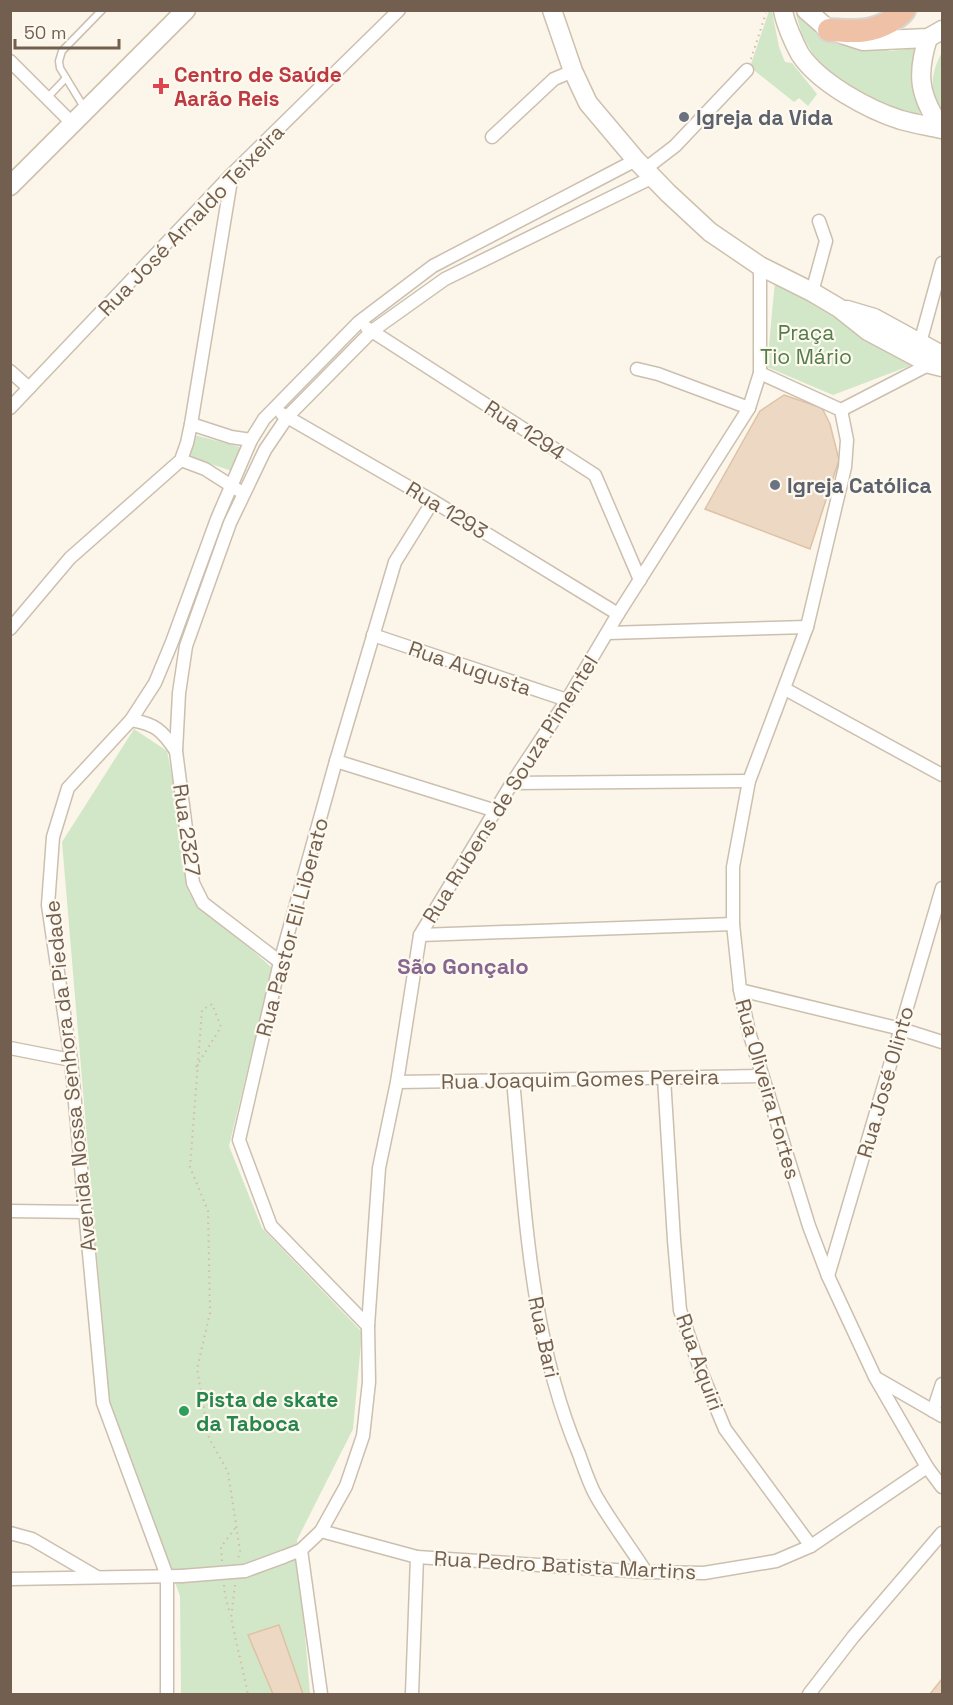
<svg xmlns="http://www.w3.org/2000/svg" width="953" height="1705" font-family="'Space Grotesk',sans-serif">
<rect width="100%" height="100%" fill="#fbf6e9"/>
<g fill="#d1e7c8">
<path d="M769,11H772L779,47L785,62L792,63L817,94L808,106L799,98L794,102L750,67Z"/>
<path d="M796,14L835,43L867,46L891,51L915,48L920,116L880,103L836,81L813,54L802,35Z"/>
<path d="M942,52V111C928,92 931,73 942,52Z"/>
<path d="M775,281L912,365L833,395L767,367Z"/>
<path d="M187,433L244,448L232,471L177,453Z"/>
<path d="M134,729L167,751L175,791L189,893L272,968L229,1146L262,1228L362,1332L353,1429L297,1540L310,1694H181L180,1596L109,1400L62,842Z"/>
</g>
<g fill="#edd8c3" stroke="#dfc1a5" stroke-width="1.5">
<path d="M784,395L822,408L830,424L839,460L810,549L705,509L760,411Z"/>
<path d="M279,1625L303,1694H273L248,1635Z"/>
<path d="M942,1679V1694H930Z"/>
</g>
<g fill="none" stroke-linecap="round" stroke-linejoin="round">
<g stroke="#ccbfaf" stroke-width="9">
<g id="lane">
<path d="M47,98L66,78"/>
<path d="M85,109L60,68L59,61L62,51L102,10"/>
</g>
</g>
<g stroke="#ccbfaf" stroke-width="15">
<g id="street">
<path d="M10,61L72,123"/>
<path d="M492,137L554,79L573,71"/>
<path d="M645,169L675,146L747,70"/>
<path d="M812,292L826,241L819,221"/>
<path d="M367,328L595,475L640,580"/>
<path d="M920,343L942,263"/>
<path d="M637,369L658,374L749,408"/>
<path d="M10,371L29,388"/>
<path d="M760,373L841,410"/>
<path d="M10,408L232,174L399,10"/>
<path d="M841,410L847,440L845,467L807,627L749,781L733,867V924L740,990L749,1032L809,1226L828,1276L875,1377L927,1467L942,1487"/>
<path d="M841,410L930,364L931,361"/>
<path d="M282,414L433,501L618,614"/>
<path d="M191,424L231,437L251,440"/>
<path d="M181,460L205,469L238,490"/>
<path d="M10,629L70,558L181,460L187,443L191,424L232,174"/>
<path d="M608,633L807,627"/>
<path d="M373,635L567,700"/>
<path d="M785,689L942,775"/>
<path d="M131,720C155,724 162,730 176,751"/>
<path d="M336,761L496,811"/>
<path d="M512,783L749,781"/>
<path d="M420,935L733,924"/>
<path d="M280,962L203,903L193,883L176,751L179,693L186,646L230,523L265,450L288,416L372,331L445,279L653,177"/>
<path d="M740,990L901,1029L942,1042"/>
<path d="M10,1048L71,1060"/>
<path d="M664,1078L674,1240L680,1310L700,1369L725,1429L811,1546"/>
<path d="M513,1080C525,1206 529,1336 579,1454C584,1468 589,1483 596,1496C611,1522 630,1547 646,1572"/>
<path d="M397,1082L762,1076"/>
<path d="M10,1211L86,1212"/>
<path d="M828,1276L942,888"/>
<path d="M368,1326L271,1226L239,1140L280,962L336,761L395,562L433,501"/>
<path d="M876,1378L942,1416"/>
<path d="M933,1411L942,1384"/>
<path d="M321,1531L417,1557L646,1572L704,1573L776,1561L811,1546L927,1467"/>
<path d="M10,1533L32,1539L97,1577"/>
<path d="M301,1550L321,1694"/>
<path d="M283,1557L301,1550L321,1531L346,1486L363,1436L369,1382L368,1326L379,1168L397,1082L420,935L512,783L567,700L618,614L749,408L760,373V266"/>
<path d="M10,1579L182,1576"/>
<path d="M167,1694V1576L103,1403L71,1060L48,905L53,837L68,788L131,720L155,683L172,642L217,519L251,440L264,419L359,322L433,266L636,160"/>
<path d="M412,1694L417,1557"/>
<path d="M809,1694L853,1637L942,1533"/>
</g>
</g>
<g stroke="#cec0ad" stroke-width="21">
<g id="secondary">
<path d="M552,10L573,71L588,103L636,160L668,193L710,232L760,266L812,292L839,308L868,331L930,364L942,367"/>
<path d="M783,10C785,23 794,43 800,54C819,83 869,110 901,120C915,124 929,126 942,129"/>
<path d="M806,10L829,30L863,41L928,38L942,30"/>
<path d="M928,38C916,75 919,96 942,129"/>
<path d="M10,186L186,10"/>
<path d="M847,310L874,318L936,352L942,357"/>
</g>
</g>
<g stroke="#dbd5d1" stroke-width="26">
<path id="highway" d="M829,30C852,31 868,34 889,22C895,18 900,16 904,10"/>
</g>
<g stroke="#d2bca6" stroke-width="2" stroke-dasharray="1.5 4.5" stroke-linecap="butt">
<path d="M751,59L766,13"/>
<path d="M196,1067L221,1027L212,1004L202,1010L190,1167L208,1211L210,1313L197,1369L209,1438L228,1472L240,1551L238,1559"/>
<path d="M222,1561L221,1547L236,1527"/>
<path d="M224,1585L225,1595L230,1614"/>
<path d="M235,1585L231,1618L248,1694"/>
</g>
<use href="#lane" stroke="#fff" stroke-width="6"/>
<use href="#street" stroke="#fff" stroke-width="12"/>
<use href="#secondary" stroke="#fff" stroke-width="18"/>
<use href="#highway" stroke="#efc1a6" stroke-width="22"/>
<g stroke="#ccbfaf" stroke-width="15" stroke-linecap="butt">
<path id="street-bridge" d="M182,1576L245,1571L283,1557"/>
</g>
<use href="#street-bridge" stroke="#fff" stroke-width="12"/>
</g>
<path fill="#e0444e" stroke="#fdf9ef" stroke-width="2" d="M158 77h6v6h6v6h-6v6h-6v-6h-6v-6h6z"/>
<g fill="#6b7280" stroke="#fdf9ef" stroke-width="2">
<circle cx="684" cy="117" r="6"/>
<circle cx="775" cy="485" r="6"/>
</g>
<circle fill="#2e9e5b" stroke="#fdf9ef" stroke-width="2" cx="184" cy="1411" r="6"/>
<g text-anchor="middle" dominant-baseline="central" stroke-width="4.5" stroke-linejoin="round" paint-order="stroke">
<g font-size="21" font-weight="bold" fill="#be3a42" stroke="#fdf9ef" text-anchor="start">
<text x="174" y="74">Centro de Saúde<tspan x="174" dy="24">Aarão Reis</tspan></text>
</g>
<g font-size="21" font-weight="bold" fill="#5b616d" stroke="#fdf9ef" text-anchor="start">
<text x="696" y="117">Igreja da Vida</text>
<text x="787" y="485">Igreja Católica</text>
</g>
<g font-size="21" fill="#735f4f" stroke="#fdf9ef">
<text transform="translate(191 220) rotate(-46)">Rua José Arnaldo Teixeira</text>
<text transform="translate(525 430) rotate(33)">Rua 1294</text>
<text transform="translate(447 510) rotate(31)">Rua 1293</text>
<text transform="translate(470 668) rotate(19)">Rua Augusta</text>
<text transform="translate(510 789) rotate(-58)">Rua Rubens de Souza Pimentel</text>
<text transform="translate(187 830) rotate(82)">Rua 2327</text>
<text transform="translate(292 927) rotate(-75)">Rua Pastor Eli Liberato</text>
<text transform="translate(70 1076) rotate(-96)">Avenida Nossa Senhora da Piedade</text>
<text transform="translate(580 1079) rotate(-1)">Rua Joaquim Gomes Pereira</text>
<text transform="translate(885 1082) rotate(-74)">Rua José Olinto</text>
<text transform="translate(768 1089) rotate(74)">Rua Oliveira Fortes</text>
<text transform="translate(544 1337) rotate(78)">Rua Bari</text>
<text transform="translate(700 1362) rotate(70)">Rua Aquiri</text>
<text transform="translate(565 1565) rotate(3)">Rua Pedro Batista Martins</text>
</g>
<g font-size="21" fill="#547d4b" stroke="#fdf9ef">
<text x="806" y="332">Praça<tspan x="806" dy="24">Tio Mário</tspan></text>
</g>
<g font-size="21" font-weight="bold" fill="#27864d" stroke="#fdf9ef" text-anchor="start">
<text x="196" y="1399">Pista de skate<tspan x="196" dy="24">da Taboca</tspan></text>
</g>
<g font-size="22" font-weight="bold" fill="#86668e" stroke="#fdf9ef">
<text x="463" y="966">São Gonçalo</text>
</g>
</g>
<rect width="953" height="1705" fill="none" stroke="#735f4f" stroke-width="24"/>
<path d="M15 39v9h104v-9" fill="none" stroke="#735f4f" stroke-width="3"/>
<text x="24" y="39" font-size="18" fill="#735f4f" stroke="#fdf9ef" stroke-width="4.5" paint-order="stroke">50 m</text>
</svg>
